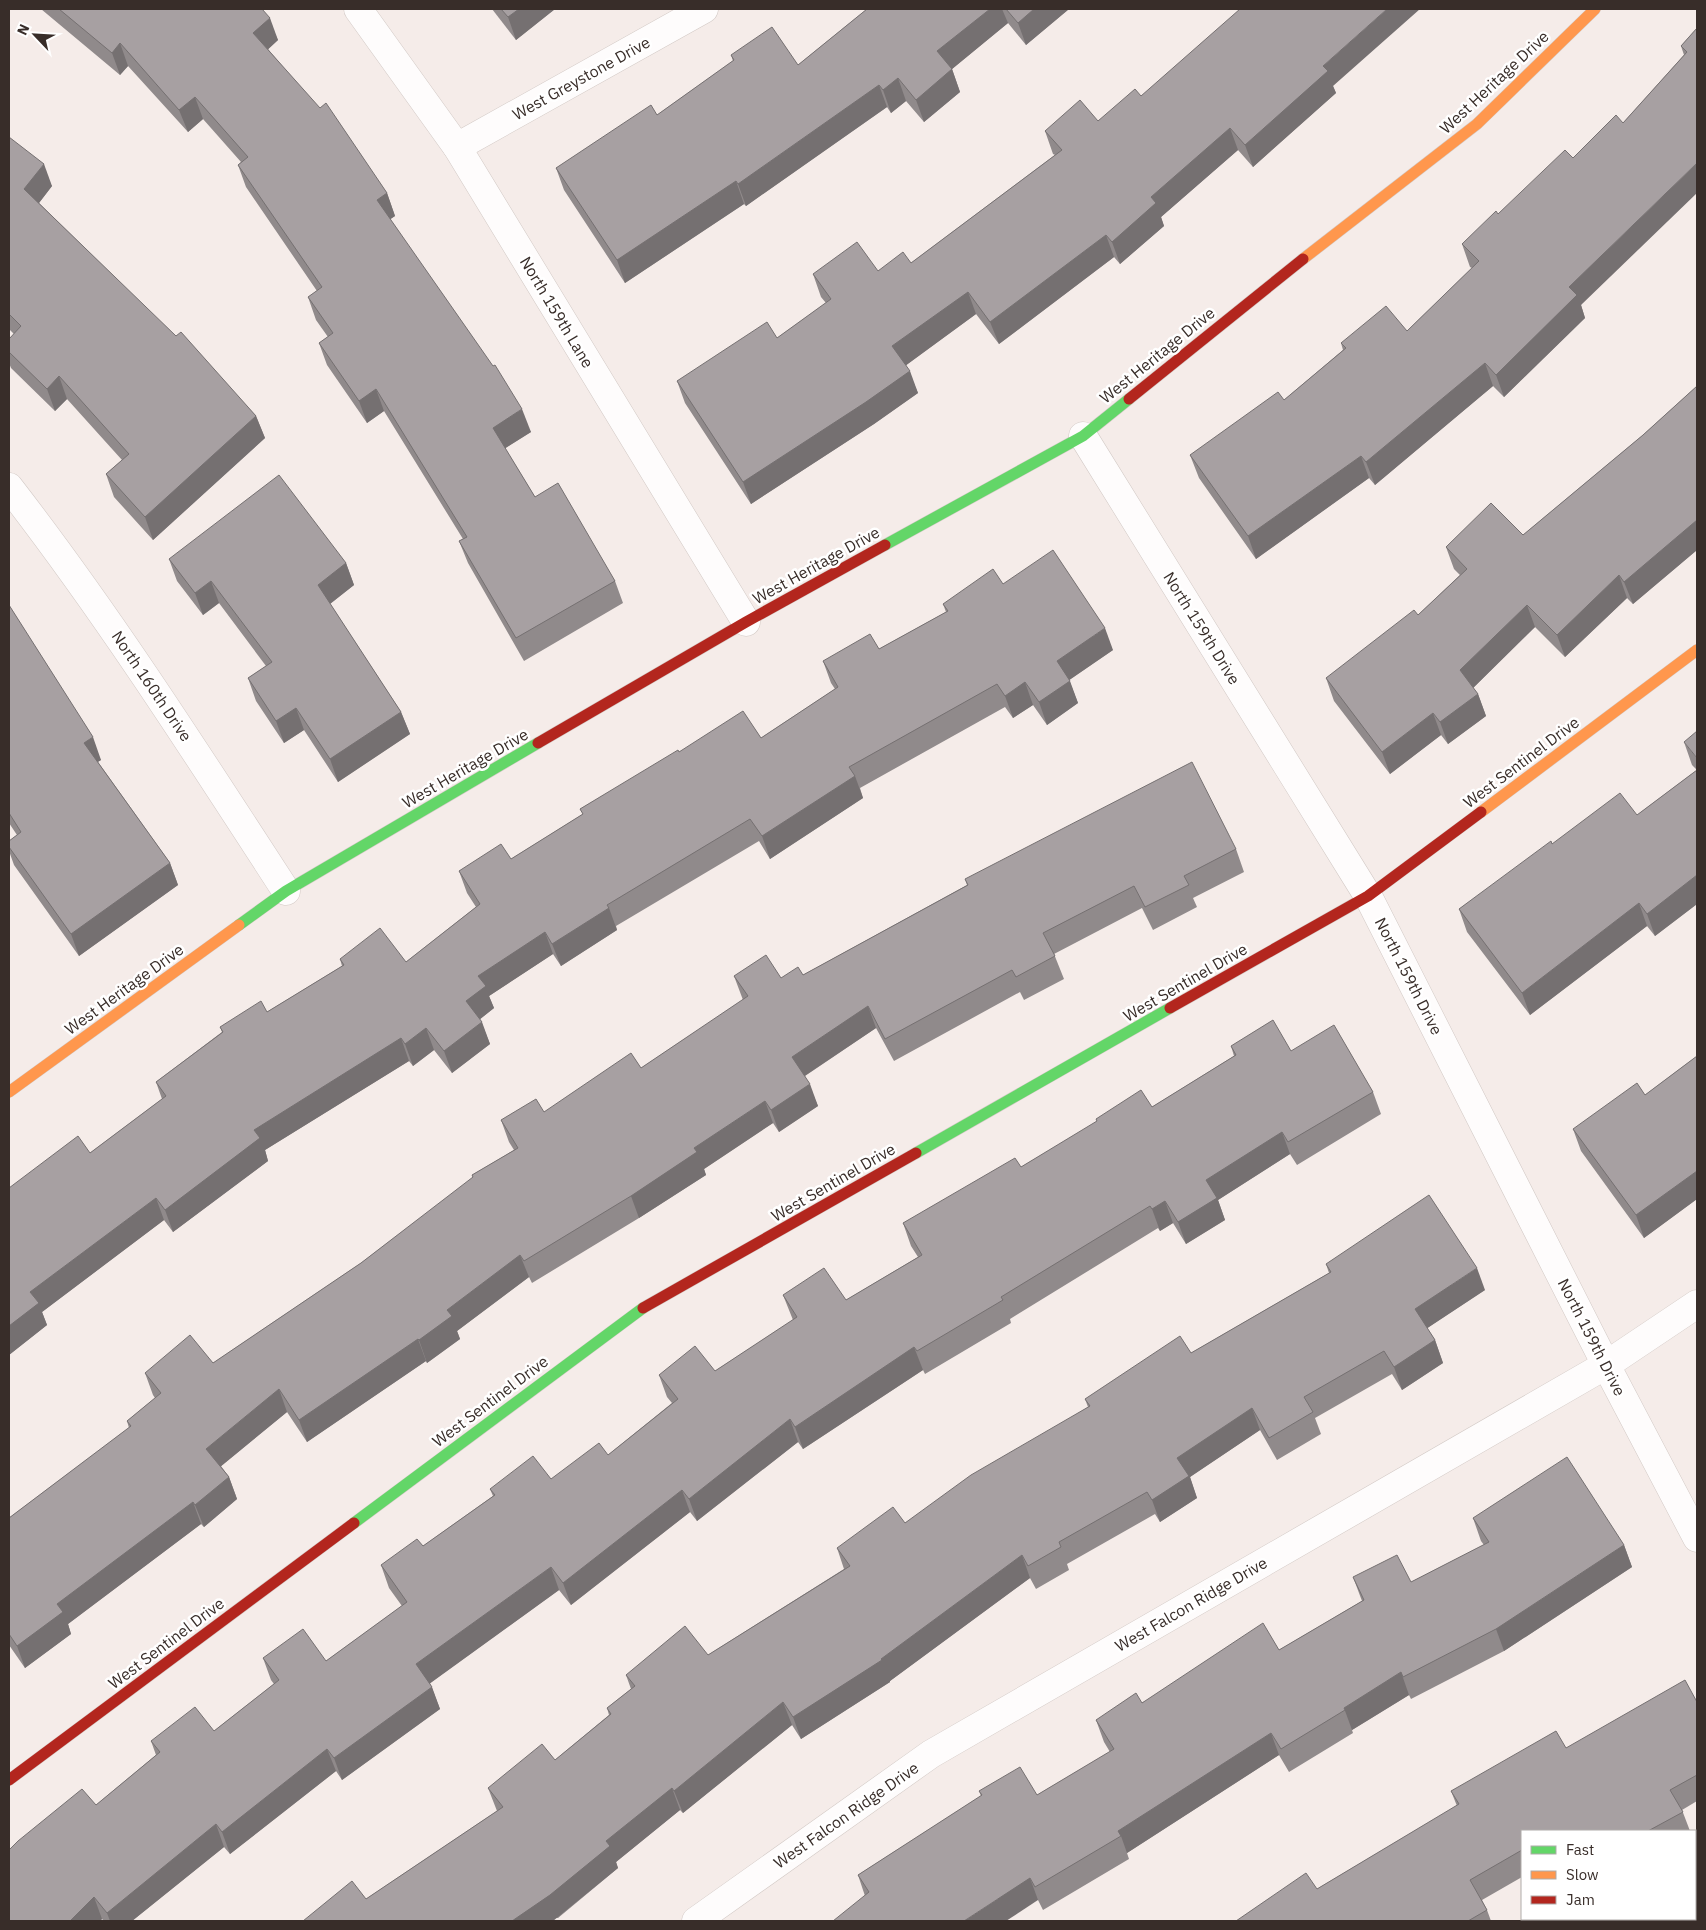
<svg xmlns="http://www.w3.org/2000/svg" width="1706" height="1930" font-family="'IBM Plex Sans',sans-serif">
<rect width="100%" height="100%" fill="#f5ece9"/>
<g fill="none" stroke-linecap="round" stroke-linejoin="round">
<g stroke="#d2c9c5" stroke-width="29">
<g id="street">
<path d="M358,9L457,147L746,622"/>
<path d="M457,147L704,9"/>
<path d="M1083,436L1368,896L1606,1365L1697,1538"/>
<path d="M9,487C109,616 197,754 286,891"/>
<path d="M696,1921L931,1754L1606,1365L1697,1304"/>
</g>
</g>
<g stroke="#d2c9c5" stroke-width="12">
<g id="fast">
<path d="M885,545L1083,436L1129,399"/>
<path d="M239,925L286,891L538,743"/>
<path d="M916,1153L1170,1008"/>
<path d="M354,1523L643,1308"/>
</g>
</g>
<g stroke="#d2c9c5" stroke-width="12">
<g id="slow">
<path d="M1303,259L1477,124L1595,9"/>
<path d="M1481,812L1697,650"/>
<path d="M9,1092L239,925"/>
</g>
</g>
<g stroke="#d2c9c5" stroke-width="12">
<g id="jam">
<path d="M1129,399L1303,259"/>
<path d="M538,743L746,622L885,545"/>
<path d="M1170,1008L1368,896L1481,812"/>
<path d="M643,1308L916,1153"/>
<path d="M9,1780L354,1523"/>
</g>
</g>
<use href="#street" stroke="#fefcfc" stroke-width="28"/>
<use href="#fast" stroke="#63d668" stroke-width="11"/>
<use href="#slow" stroke="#ff974d" stroke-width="11"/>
<use href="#jam" stroke="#b3261e" stroke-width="11"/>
</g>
<g fill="#908a8b">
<path d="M41,9H262L278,40L268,49L387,193L395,216L390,219L531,432L505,448L535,497L615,581L623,603L524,661L468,563L459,541L463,539L384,411L367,423L327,365L319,343L328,337L316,320L308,297L317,291L246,187L238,165L241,162L203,119L188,132L128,66L120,75Z"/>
<path d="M492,9H555L516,40Z"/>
<path d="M867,9H1069L1026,45L1008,23L952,69L960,92L924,122L906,101L891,113L887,107L746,206L744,204L625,283L564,190L556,168L657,115L733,61L731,55L798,65Z"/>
<path d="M1697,28L1581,305L1585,318L1504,397L1493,386L1375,485L1369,478L1256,559L1199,478L1190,455L1284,400L1343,350L1341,343L1407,331L1472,268L1470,267L1462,244L1498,214L1573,158L1623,123L1684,55L1681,46Z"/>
<path d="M1333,86L1336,93L1253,167L1238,150L1161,217L1164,226L1120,264L1114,257L999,344L976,314L906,365L918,393L874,424L751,504L685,403L677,381L777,338L826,303L821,297L813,274L878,271L911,263L1055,155L1053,154L1045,131L1098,121L1141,96Z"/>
<path d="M9,137L52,186L39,203L256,416L265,438L153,540L114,497L106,474L122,460L67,399L55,411L11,368L9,363V339L14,334L9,329Z"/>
<path d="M1697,386V550L1633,604L1627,598L1565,657L1535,627L1473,688L1478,694L1486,716L1448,744L1441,735L1390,774L1334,701L1326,678L1418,615L1460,575L1454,569L1446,547L1523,535L1643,435Z"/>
<path d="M169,559L346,563L354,585L330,604L401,712L410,734L338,782L304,730L284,743L256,701L248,678L266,666L219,603L203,615L177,581Z"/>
<path d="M1003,584L1113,650L1069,680L1078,703L1047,725L1033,705L1013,718L1005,707L860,788L863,798L770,859L759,841L616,926L617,930L561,966L553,954L489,996L494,1008L480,1019L490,1044L452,1073L434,1050L413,1066L409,1061L265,1150L268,1161L173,1232L164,1220L42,1312L47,1325L9,1355V1188L90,1153L162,1099L156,1082L222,1032L220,1027L267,1012L342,966L340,959L406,962L476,907L467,893L459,871L511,859L583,814L580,809L679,752L761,738L835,689L831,683L823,661L879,649L946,612L943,604Z"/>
<path d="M9,605L101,760L98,762L170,863L178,885L79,956L14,865L9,851V841L17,835L9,823Z"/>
<path d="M1684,742L1697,758V904L1655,936L1647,926L1530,1015L1467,932L1459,909L1552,844L1637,815L1697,770L1692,765Z"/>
<path d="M1236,849L1244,872L1193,898L1197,907L1153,930L1142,908L1054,954L1064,979L1024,1000L1020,992L894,1061L876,1028L805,1076L818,1106L779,1132L773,1123L704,1169L706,1175L639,1218L532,1283L529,1277L457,1331L460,1339L427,1363L426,1361L307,1442L287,1412L221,1466L229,1477L237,1499L204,1527L201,1524L68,1624L71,1634L25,1668L9,1645V1518L129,1428L127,1421L155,1398L153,1395L145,1373L213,1363L361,1263L473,1178L472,1175L514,1150L509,1142L501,1120L544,1112L641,1068L743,1000L734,976L781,978L803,975L967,885L965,879Z"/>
<path d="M1231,1046L1291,1051L1373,1092L1381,1114L1297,1165L1290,1154L1218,1200L1225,1220L1186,1244L1173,1223L1160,1231L1158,1228L1010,1319L1011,1323L925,1374L923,1370L803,1449L798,1442L697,1521L690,1512L571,1605L559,1590L430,1683L440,1709L342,1780L336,1771L230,1854L224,1847L132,1921H104L102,1919L100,1921H9L96,1805L156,1755L151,1741L214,1731L274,1684L271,1680L263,1658L326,1661L402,1606L389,1588L381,1565L423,1546L493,1496L490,1489L551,1479L608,1455L672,1403L667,1397L659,1375L715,1371L793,1320L783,1295L846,1300L918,1257L911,1246L903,1223L1021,1167L1097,1122L1096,1119L1152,1107L1234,1056Z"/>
<path d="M1697,1056V1199L1644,1238L1581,1151L1573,1129L1645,1095Z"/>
<path d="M1326,1264L1485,1290L1427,1328L1435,1340L1443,1363L1402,1390L1392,1374L1315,1418L1321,1434L1277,1460L1260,1430L1190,1477L1197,1498L1160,1522L1155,1514L1067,1564L1069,1570L1036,1589L1030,1578L890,1681V1682L801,1739L792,1725L683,1813L680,1810L616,1862L618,1868L558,1918L366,1899L497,1811L488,1788L555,1760L609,1715L607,1708L631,1689L626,1675L708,1655L844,1569L837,1548L905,1523L1088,1407L1085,1399L1191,1353L1329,1273Z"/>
<path d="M1473,1518L1624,1545L1632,1567L1504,1651L1411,1699L1409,1695L1352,1730L1353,1733L1289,1772L1279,1755L1127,1853L1129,1859L1043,1910L1038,1900L865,1896L858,1875L981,1796L979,1791L1037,1795L1110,1752L1104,1742L1096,1720L1279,1650L1362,1601L1353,1577L1411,1582L1484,1545L1481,1541Z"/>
<path d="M1697,1702V1801L1682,1810L1690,1831H1522V1877L1482,1900L1487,1910L1491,1921H1236L1317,1889L1457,1806L1451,1791L1566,1748Z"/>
</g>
<g fill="#757071">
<path d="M519,9H555L516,40L508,17Z"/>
<path d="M990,9H1002L1008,23L946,74L937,51Z"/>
<path d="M1034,9H1069L1026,45L1018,23Z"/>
<path d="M1387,9H1420L1333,86L1336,93L1253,167L1245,145L1323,66Z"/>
<path d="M270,18L278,40L262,55L253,33Z"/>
<path d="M120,43L128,66L120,75L112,53Z"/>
<path d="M952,69L960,92L924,122L916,100Z"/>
<path d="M898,78L906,101L891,113L883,90Z"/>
<path d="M879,85L887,107L746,206L738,184Z"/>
<path d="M195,97L203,119L188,132L179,110Z"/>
<path d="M1230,128L1238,150L1161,217L1164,226L1120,264L1112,242L1151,197Z"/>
<path d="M1697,163V193L1581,305L1585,318L1504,397L1496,375L1569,287Z"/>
<path d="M44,164L52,186L32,212L24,189Z"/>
<path d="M736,181L744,204L625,283L617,260Z"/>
<path d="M387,193L395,216L385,223L377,200Z"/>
<path d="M1106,235L1114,257L999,344L990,322Z"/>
<path d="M968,292L976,314L901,369L892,346Z"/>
<path d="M1485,363L1493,386L1375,485L1366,462Z"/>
<path d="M910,371L918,393L874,424L751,504L743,482Z"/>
<path d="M59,376L67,399L55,411L47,389Z"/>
<path d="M376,389L384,411L367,423L359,401Z"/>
<path d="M522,409L531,432L501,451L493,428Z"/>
<path d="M256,416L265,438L153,540L145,517Z"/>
<path d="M1361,456L1369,478L1256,559L1248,536Z"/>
<path d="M1697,520V550L1633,604L1624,582Z"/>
<path d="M346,563L354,585L326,607L318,585Z"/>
<path d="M1619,575L1627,598L1565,657L1557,635Z"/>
<path d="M211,581L219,603L203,615L195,593Z"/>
<path d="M1527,605L1535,627L1468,693L1460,670Z"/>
<path d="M1105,628L1113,650L1065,683L1057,661Z"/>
<path d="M1070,681L1078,703L1047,725L1039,702Z"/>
<path d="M1025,682L1033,705L1013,718L1005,696Z"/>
<path d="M1478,694L1486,716L1448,744L1440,722Z"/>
<path d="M296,708L304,730L284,743L276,721Z"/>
<path d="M401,712L410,734L338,782L330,759Z"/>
<path d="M1433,713L1441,735L1390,774L1382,752Z"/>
<path d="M93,737L101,760L92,765L84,743Z"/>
<path d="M855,776L863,798L770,859L762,836Z"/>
<path d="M170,863L178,885L79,956L71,934Z"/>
<path d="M1697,875V904L1655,936L1647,914Z"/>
<path d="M1639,903L1647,926L1530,1015L1522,993Z"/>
<path d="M609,908L617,930L561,966L552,944Z"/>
<path d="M545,932L553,954L489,996L494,1008L474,1024L466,1001L478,976Z"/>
<path d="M868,1006L876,1028L800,1079L792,1057Z"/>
<path d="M482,1022L490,1044L452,1073L444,1051Z"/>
<path d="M426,1028L434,1050L413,1066L405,1044Z"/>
<path d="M401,1038L409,1061L265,1150L268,1161L173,1232L165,1210L254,1130Z"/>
<path d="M810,1084L818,1106L779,1132L771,1110Z"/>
<path d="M765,1101L773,1123L704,1169L706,1175L639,1218L631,1196L694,1148Z"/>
<path d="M1282,1132L1290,1154L1218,1200L1225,1220L1186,1244L1178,1222L1206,1180Z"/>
<path d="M1697,1171V1199L1644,1238L1636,1215Z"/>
<path d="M156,1198L164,1220L42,1312L47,1325L9,1355V1326L30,1292Z"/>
<path d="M1165,1201L1173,1223L1160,1231L1152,1209Z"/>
<path d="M520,1255L529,1277L457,1331L460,1339L427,1363L419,1340L447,1310Z"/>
<path d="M1477,1268L1485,1290L1423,1331L1415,1309Z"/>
<path d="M418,1339L426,1361L307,1442L299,1420Z"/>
<path d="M1435,1340L1443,1363L1402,1390L1394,1367Z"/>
<path d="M914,1347L923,1370L803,1449L795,1427Z"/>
<path d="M279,1389L287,1412L214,1472L206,1449Z"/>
<path d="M1252,1408L1260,1430L1190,1477L1197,1498L1160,1522L1152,1500L1177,1458Z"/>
<path d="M790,1419L798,1442L697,1521L689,1499Z"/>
<path d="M229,1477L237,1499L204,1527L195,1505Z"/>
<path d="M682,1490L690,1512L571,1605L563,1583Z"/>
<path d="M193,1502L201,1524L68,1624L71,1634L25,1668L17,1646L57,1604Z"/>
<path d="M1624,1545L1632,1567L1504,1651L1496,1629Z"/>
<path d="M1022,1555L1030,1578L890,1681V1682L801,1739L793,1717L881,1659Z"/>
<path d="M551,1567L559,1590L425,1687L416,1664Z"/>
<path d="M1401,1672L1409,1695L1352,1730L1344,1708Z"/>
<path d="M432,1687L440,1709L342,1780L334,1758Z"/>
<path d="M783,1702L792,1725L683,1813L674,1791Z"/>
<path d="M1271,1733L1279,1755L1127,1853L1121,1836L1118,1831Z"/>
<path d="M327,1749L336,1771L230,1854L222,1832Z"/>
<path d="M672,1788L680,1810L616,1862L618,1868L553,1921H512L606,1841Z"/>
<path d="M216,1824L224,1847L132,1921H110L107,1913Z"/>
<path d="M1030,1878L1038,1900L1006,1921H964Z"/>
<path d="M94,1897L102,1919L100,1921H70Z"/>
</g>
<g fill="#a7a0a2" stroke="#757071">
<path d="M59,9H262L270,18L253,33L320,108L326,103L387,193L377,200L493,366L495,365L522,409L493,428L535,497L558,483L615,581L516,638L459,541L467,537L376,389L359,401L319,343L333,333L308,297L322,287L238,165L248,157L195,97L179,110L120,43L112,53Z"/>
<path d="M501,9H519L508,17Z"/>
<path d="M867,9H990L937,51L952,69L916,100L898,78L883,90L879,85L738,184L736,181L617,260L556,168L651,105L657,115L734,60L731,55L772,27L798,65Z"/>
<path d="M1006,9H1034L1018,23Z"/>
<path d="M1240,9H1387L1323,66L1328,71L1245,145L1230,128L1151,197L1156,203L1112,242L1106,235L990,322L968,292L892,346L910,371L866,402L743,482L677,381L767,322L777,338L831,299L813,274L857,242L878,271L903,252L911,263L1062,150L1045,131L1080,100L1098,121L1135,89L1141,96Z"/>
<path d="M1697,28V163L1569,287L1577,295L1496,375L1485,363L1366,462L1361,456L1248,536L1190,455L1278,392L1284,400L1346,348L1341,343L1386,306L1407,331L1479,261L1462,244L1496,211L1498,214L1565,150L1573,158L1616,115L1623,123L1687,52L1681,46Z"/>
<path d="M9,137L44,164L24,189L176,336L181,332L256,416L145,517L106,474L129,454L59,376L47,389L9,352V339L21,326L9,314Z"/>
<path d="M1697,386V520L1624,582L1619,575L1557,635L1527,605L1460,670L1478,694L1440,722L1433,713L1382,752L1326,678L1414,610L1418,615L1467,569L1446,547L1491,503L1523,535L1643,435Z"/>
<path d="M279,475L346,563L318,585L401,712L330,759L296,708L276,721L248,678L272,662L211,581L195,593L169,559Z"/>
<path d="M1053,550L1105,628L1057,661L1070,681L1039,702L1025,682L1005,696L997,684L849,767L855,776L762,836L750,819L607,905L609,908L552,944L545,932L478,976L486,986L466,1001L482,1022L444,1051L426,1028L405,1044L401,1038L254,1130L260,1138L165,1210L156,1198L30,1292L39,1303L9,1326V1188L78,1136L90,1153L166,1096L156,1082L223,1032L220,1027L261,1001L267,1012L344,965L340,959L380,928L406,962L480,904L459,871L501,844L511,859L583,814L580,809L678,750L679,752L743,711L761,738L838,687L823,661L870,634L879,649L948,611L943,604L993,569L1003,584Z"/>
<path d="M9,605L93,737L84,743L170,863L71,934L9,847V841L21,832L9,813Z"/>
<path d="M1697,731V758L1684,742Z"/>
<path d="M1192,762L1236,849L1184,876L1189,885L1145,907L1134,886L1043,933L1055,956L1016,977L1012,970L885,1039L868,1006L792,1057L810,1084L771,1110L765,1101L694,1148L697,1152L631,1196L524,1261L520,1255L447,1310L452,1316L419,1340L418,1339L299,1420L279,1389L206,1449L229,1477L195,1505L193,1502L57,1604L63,1612L17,1646L9,1634V1518L131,1426L127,1421L161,1393L145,1373L190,1335L213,1363L361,1263L473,1177L472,1175L518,1148L501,1120L536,1099L544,1112L631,1053L641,1068L748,996L734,976L766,955L781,978L798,967L803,975L968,885L965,879Z"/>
<path d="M1697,770V875L1647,914L1639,903L1522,993L1459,909L1551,841L1552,844L1620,793L1637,815Z"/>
<path d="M1273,1020L1291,1051L1334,1025L1373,1092L1288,1142L1282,1132L1206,1180L1217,1198L1178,1222L1165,1201L1152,1209L1150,1206L1001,1297L1003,1300L917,1351L914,1347L795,1427L790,1419L689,1499L682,1490L563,1583L551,1567L416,1664L432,1687L334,1758L327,1749L222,1832L216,1824L107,1913L94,1897L70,1921H9V1850L18,1841L82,1789L96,1805L160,1752L151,1741L195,1707L214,1731L279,1680L263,1658L303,1629L326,1661L407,1602L381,1565L417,1539L423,1546L495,1495L490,1489L533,1456L551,1479L599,1443L608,1455L678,1399L659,1375L695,1346L715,1371L797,1317L783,1295L824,1268L846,1300L922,1255L903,1223L1015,1158L1021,1167L1097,1121L1096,1119L1141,1090L1152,1107L1236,1055L1231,1046Z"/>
<path d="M1697,1056V1171L1636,1215L1573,1129L1637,1083L1645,1095Z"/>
<path d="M1429,1195L1477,1268L1415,1309L1435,1340L1394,1367L1384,1351L1304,1397L1313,1412L1269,1438L1252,1408L1177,1458L1189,1476L1152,1500L1147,1492L1059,1542L1061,1547L1028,1566L1022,1555L881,1659L882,1660L793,1717L783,1702L674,1791L672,1788L606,1841L610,1846L550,1895L512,1921H303L352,1881L366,1899L503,1807L488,1788L542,1744L555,1760L611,1714L607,1708L635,1686L626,1675L685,1626L708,1655L850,1566L837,1548L893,1507L905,1523L971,1475L1090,1406L1085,1399L1180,1336L1191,1353L1331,1272L1326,1264Z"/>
<path d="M1567,1457L1624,1545L1496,1629L1403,1677L1401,1672L1344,1708L1345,1710L1281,1749L1271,1733L1118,1831L1121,1836L1035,1887L1030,1878L964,1921H833L869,1892L858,1875L982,1795L979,1791L1020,1767L1037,1795L1114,1749L1096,1720L1136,1693L1142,1703L1263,1623L1279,1650L1364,1600L1353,1577L1397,1555L1411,1582L1489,1542L1473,1518Z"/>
<path d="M1685,1680L1697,1702V1775L1670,1790L1683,1812L1648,1831H1522V1850L1470,1880L1487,1910L1468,1921H1236L1306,1873L1317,1889L1459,1804L1451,1791L1556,1731L1566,1748Z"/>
</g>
<g text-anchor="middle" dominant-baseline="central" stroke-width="5" stroke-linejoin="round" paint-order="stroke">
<g font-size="16" fill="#382d29" stroke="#fff">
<text transform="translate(581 78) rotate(-29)">West Greystone Drive</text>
<text transform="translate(1494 82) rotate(-43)">West Heritage Drive</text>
<text transform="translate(557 312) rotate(59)">North 159th Lane</text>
<text transform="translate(1157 355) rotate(-39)">West Heritage Drive</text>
<text transform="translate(816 565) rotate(-29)">West Heritage Drive</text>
<text transform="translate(1202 628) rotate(58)">North 159th Drive</text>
<text transform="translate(152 686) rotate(56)">North 160th Drive</text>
<text transform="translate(1521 762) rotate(-37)">West Sentinel Drive</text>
<text transform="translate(465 768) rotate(-30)">West Heritage Drive</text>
<text transform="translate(1409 976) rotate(63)">North 159th Drive</text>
<text transform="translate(1185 982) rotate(-30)">West Sentinel Drive</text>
<text transform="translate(124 989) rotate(-36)">West Heritage Drive</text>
<text transform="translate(833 1182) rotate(-30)">West Sentinel Drive</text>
<text transform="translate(1592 1337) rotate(63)">North 159th Drive</text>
<text transform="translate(490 1401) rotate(-37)">West Sentinel Drive</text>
<text transform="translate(1191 1604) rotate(-30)">West Falcon Ridge Drive</text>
<text transform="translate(166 1643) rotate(-37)">West Sentinel Drive</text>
<text transform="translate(846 1815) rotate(-35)">West Falcon Ridge Drive</text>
</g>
</g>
<rect width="1706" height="1930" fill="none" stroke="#382d29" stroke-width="20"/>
<rect x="1521" y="1830" width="175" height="90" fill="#ffffff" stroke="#afaba9"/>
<rect x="1531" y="1846" width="25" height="8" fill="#63d668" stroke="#afaba9"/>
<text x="1566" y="1855" font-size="15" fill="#382d29">Fast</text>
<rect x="1531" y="1871" width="25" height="8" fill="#ff974d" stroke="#afaba9"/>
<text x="1566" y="1880" font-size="15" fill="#382d29">Slow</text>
<rect x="1531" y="1896" width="25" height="8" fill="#b3261e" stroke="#afaba9"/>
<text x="1566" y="1905" font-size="15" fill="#382d29">Jam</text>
<g transform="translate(35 35) rotate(295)" stroke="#ffffff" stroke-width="4" paint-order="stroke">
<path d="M0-4L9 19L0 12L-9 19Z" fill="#382d29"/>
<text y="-8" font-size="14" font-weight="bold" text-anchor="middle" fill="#382d29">N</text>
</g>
</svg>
